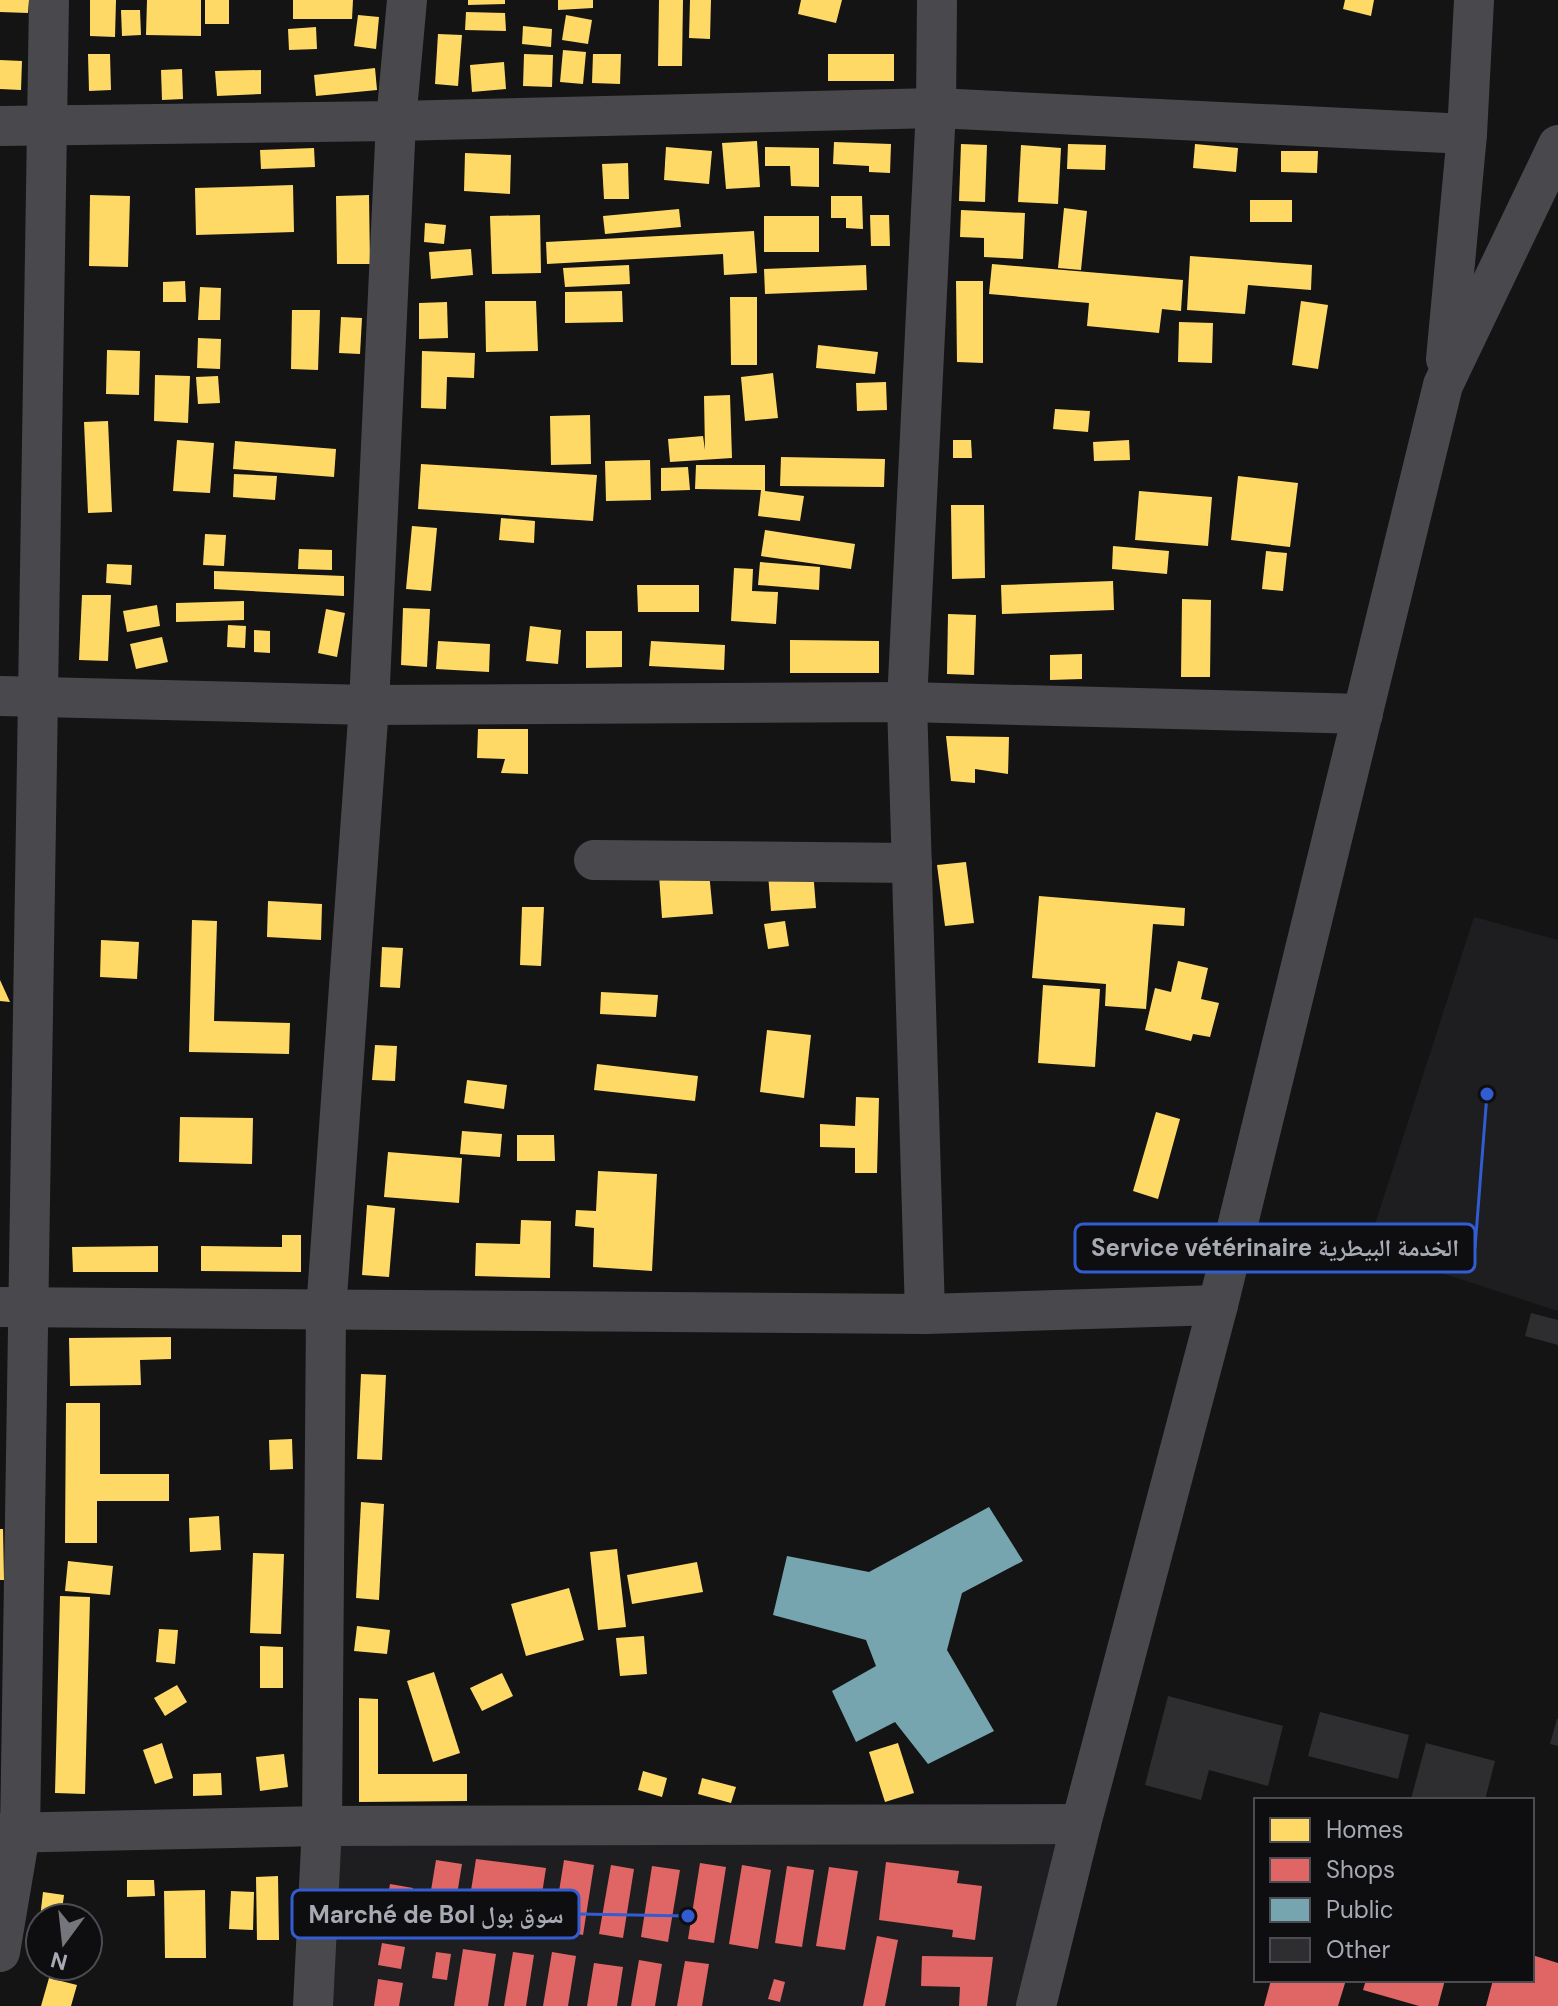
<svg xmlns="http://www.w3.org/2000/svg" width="1558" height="2006" font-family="'DM Sans','Noto Naskh Arabic',sans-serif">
<rect width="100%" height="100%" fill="#141414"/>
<g fill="#1e1e20">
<path d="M1474,917L1558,940V1311L1367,1249Z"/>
<path d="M1081,1824L1036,2006H313L322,1826Z"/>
</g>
<g fill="#ffd966">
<path d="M0,0H29L28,13L0,12Z"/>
<path d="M90,0H116L115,37L90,36Z"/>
<path d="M147,0H201V36L146,35Z"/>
<rect x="205" y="0" width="24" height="24"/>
<path d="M293,0H353L352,19H293Z"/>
<path d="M468,0H505V4L468,5Z"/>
<path d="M558,0H593V8L558,10Z"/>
<path d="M659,0H683L682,66H658Z"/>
<path d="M690,0H711L710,39L689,38Z"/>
<path d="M801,0H842L836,23L798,14Z"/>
<path d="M1345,0H1374L1371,16L1343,9Z"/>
<path d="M121,10H140L141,35L122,36Z"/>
<path d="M466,12L505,13L506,31L465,30Z"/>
<path d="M358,15L379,17L376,49L354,46Z"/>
<path d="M566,15L592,20L588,44L562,40Z"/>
<path d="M523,26L552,29L551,47L522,44Z"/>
<path d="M316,27L317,49L289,50L288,29Z"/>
<path d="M438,34L462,35L458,86L435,84Z"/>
<path d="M563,50L586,52L583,84L560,82Z"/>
<path d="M88,54H110L111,90L89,91Z"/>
<path d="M524,54L553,55L552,87L523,86Z"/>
<path d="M593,54H621L620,84L592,83Z"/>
<rect x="828" y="54" width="66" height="27"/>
<path d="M0,60L22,61L21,90L0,89Z"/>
<path d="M504,62L506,89L472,92L470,65Z"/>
<path d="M375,68L377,90L316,96L314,75Z"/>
<path d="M182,69L183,99L162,100L161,70Z"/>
<path d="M261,70V94L217,96L215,71Z"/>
<path d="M757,141L760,187L726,189L722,143Z"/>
<path d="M834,142L891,144L890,173L869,172V166L833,164Z"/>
<path d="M961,144L987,145L985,202L959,201Z"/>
<path d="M1068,144L1106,145L1105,170L1067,169Z"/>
<path d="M1195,144L1238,148L1236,172L1193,168Z"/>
<path d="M1021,145L1061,148L1058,204L1018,202Z"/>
<path d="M666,147L712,151L709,184L664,180Z"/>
<path d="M765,147L819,148V187L791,186L790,166H765Z"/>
<path d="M314,148L315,167L261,169L260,150Z"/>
<path d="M1281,151H1318L1317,173L1281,172Z"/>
<path d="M465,153L511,155L510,194L464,191Z"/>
<path d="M628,163L629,199H604L602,164Z"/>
<path d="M293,185L294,232L196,235L195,188Z"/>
<path d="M90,195L130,196L128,267L89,266Z"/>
<path d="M369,195L370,264H337L336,196Z"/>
<path d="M831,196H862L863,229L846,228V218H831Z"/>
<rect x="1250" y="200" width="42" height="22"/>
<path d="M1064,208L1087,211L1081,270L1058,268Z"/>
<path d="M679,209L681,227L605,234L603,216Z"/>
<path d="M961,210L1025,213L1023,259L984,257V238L960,237Z"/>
<path d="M540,215L541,273L492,274L490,216Z"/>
<path d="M870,215H889L890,246H871Z"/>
<rect x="764" y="216" width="55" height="36"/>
<path d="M425,223L446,225L444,244L424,242Z"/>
<path d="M754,231L757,273L724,275L723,254L547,264L546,242Z"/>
<path d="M471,249L473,275L431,279L429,252Z"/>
<path d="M1190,256L1312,265L1311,290L1248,285L1245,314L1187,310Z"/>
<path d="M992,264L1183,280L1181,311L1162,309L1159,333L1087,326L1089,303L989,294Z"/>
<path d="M629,265L630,284L565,287L563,268Z"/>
<path d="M866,265L867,290L765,294L764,269Z"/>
<path d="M185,281L186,302H163V282Z"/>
<path d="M956,281H983V363L957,362Z"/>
<path d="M200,287L221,288L220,320H198Z"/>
<path d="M622,291L623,322L565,323V292Z"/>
<path d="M730,297H757V365H731Z"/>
<path d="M485,301H536L538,351L486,352Z"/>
<path d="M1301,301L1328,305L1318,369L1292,365Z"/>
<path d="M447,302L448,338L419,339V303Z"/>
<path d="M292,310H320L318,370L291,369Z"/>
<path d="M341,317L362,318L360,354L339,353Z"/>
<path d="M1179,322L1213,323L1212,363L1178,362Z"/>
<path d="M198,338L221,339L220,369L197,368Z"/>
<path d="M818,345L878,352L875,374L816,368Z"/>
<path d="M107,350L140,351L139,395L106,394Z"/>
<path d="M422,351L475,353L474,378L447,377L446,409L421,408Z"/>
<path d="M773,373L778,418L745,421L741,377Z"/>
<path d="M155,375L190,376L188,423L154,421Z"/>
<path d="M218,376L220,403L198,404L196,377Z"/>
<path d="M886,382L887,410L857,411L856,383Z"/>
<path d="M730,395L732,458L670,462L668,439L703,436L705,450L704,396Z"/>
<path d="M1055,409L1090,411L1088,432L1053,429Z"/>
<path d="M590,415L591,464L551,465L550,416Z"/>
<path d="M108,421L112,512L88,513L84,422Z"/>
<path d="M177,440L214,443L210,493L173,491Z"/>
<path d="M953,440H971L972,458H953Z"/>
<path d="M1129,440L1130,460L1094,461L1093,442Z"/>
<path d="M235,441L336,449L334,477L233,469Z"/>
<path d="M781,457L885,459L884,487L780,486Z"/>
<path d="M650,460L651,500L606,501L605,461Z"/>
<path d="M421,464L597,475L593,521L418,509Z"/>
<path d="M696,465H765V491L804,496L800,521L758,516L761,490L695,489Z"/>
<path d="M688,467L690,490L661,491V468Z"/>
<path d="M234,474L277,476L275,500L233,497Z"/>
<path d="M1238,476L1298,483L1290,547L1231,540Z"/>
<path d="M1139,491L1212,497L1208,546L1135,540Z"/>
<path d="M951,505H984L985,578L952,579Z"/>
<path d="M501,518L535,521L534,543L499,540Z"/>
<path d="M412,526L437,528L431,591L406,589Z"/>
<path d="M765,530L855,544L851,569L761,556Z"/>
<path d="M205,534L226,535L224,566L203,565Z"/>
<path d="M1113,546L1169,551L1167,574L1112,569Z"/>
<path d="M299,549L332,550V570L298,569Z"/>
<path d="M1266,551L1287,553L1283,591L1262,589Z"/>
<path d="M760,562L820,567L819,590L758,585Z"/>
<path d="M107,564L132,565L131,585L106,583Z"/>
<path d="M734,568L753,569L752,591L778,592L776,624L731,621Z"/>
<path d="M214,571L344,576V596L214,589Z"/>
<path d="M1113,581L1114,610L1002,614L1001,585Z"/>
<path d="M637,585H699V612H638Z"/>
<path d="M82,595H111L108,661L79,660Z"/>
<path d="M1182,599L1211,600L1210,677H1181Z"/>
<path d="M244,601V620L176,622V603Z"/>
<path d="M157,605L160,626L127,632L123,611Z"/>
<path d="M403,608L430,609L427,667L401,665Z"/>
<path d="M326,609L345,613L337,657L318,653Z"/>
<path d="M948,614L976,615L974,675L947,674Z"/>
<path d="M228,625L246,626L245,648L227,647Z"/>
<path d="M530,626L561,630L558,664L526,661Z"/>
<path d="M254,630L270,631V653L254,652Z"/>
<path d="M586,631H622V667L586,668Z"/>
<path d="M162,637L168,662L136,669L130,644Z"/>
<path d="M790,640L879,641V673H790Z"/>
<path d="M438,641L490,644L489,672L436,669Z"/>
<path d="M651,641L725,645L724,670L649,666Z"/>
<path d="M1082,654V679L1050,680V655Z"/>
<path d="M478,729H528V774L501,773L505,759L477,758Z"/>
<path d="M946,736L1009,737L1008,774L975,769V783L951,781Z"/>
<path d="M966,862L974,923L945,926L937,865Z"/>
<path d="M813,870L816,908L771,911L768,874Z"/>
<path d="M709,872L713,914L662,918L659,875Z"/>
<path d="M1039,896L1185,908L1184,926L1153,924L1146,1009L1105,1006L1106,984L1032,978Z"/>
<path d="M268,901L322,904L321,940L267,937Z"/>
<path d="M522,907H544L541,966L520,965Z"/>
<path d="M192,920L217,921L214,1021L290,1023L289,1054L189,1052Z"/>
<path d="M785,921L789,946L768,949L764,924Z"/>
<path d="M101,940L139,942L137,979L100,977Z"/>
<path d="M382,947L403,948L400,988L380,987Z"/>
<path d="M1178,961L1208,968L1201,999L1219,1003L1210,1037L1193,1034L1191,1041L1145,1030L1155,988L1171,992Z"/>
<path d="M0,980L10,1002L0,1001Z"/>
<path d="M1043,985L1100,989L1095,1067L1038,1063Z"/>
<path d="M601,992L658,995L656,1017L600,1014Z"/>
<path d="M767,1030L811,1035L804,1098L760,1092Z"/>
<path d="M375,1045L397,1046L395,1081L372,1080Z"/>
<path d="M597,1064L698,1076L695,1101L594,1090Z"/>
<path d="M467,1080L507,1085L504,1109L464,1103Z"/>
<path d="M856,1097L879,1098L877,1173H855V1148L820,1147V1124L855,1126Z"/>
<path d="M1156,1112L1180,1119L1158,1199L1133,1191Z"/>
<path d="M180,1117L253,1118L252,1164L179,1162Z"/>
<path d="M462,1131L502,1134L500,1157L460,1154Z"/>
<path d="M517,1135H554L555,1161H517Z"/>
<path d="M388,1152L462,1158L459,1203L384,1197Z"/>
<path d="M598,1171L657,1174L652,1271L593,1267L594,1228L575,1226L576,1210L596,1211Z"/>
<path d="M367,1205L395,1208L389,1277L362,1275Z"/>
<path d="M521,1220L551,1221L550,1278L475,1276L476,1243L520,1244Z"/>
<path d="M282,1235H301V1272L201,1271V1246L282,1247Z"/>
<path d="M158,1246V1272H73L72,1247Z"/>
<path d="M171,1337V1359L140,1360L141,1385L70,1386L69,1338Z"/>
<path d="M361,1374L386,1375L382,1460L357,1459Z"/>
<path d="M66,1403H100V1474H169V1501H97V1543H65Z"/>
<path d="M292,1439L293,1469L270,1470L269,1440Z"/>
<path d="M361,1502L384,1504L379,1600L356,1598Z"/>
<path d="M219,1516L221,1550L190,1552L189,1518Z"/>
<path d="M0,1529H3L4,1580H0Z"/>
<path d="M617,1549L626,1627L598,1630L590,1552Z"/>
<path d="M253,1553L284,1554L281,1634L250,1633Z"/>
<path d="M68,1561L113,1566L110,1595L65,1591Z"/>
<path d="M697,1562L703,1592L632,1604L627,1575Z"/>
<path d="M569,1588L584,1640L526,1656L511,1604Z"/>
<path d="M60,1596L90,1597L85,1794L55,1793Z"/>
<path d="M357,1626L390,1630L387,1654L354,1651Z"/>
<path d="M159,1629L178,1630L175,1664L156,1662Z"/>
<path d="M644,1636L647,1674L620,1676L616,1638Z"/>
<path d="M260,1646L283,1647V1688H260Z"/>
<path d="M434,1672L460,1753L433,1762L407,1681Z"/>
<path d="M502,1673L513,1696L482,1711L470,1688Z"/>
<path d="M177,1685L187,1702L165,1716L154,1698Z"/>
<path d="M359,1698L378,1699V1774H467V1801L359,1802Z"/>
<path d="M162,1743L173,1778L155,1784L143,1750Z"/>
<path d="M898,1743L914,1793L885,1802L869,1752Z"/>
<path d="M284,1754L288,1787L260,1791L256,1757Z"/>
<path d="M643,1771L667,1778L662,1797L638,1790Z"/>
<path d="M221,1773L222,1795L193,1796V1774Z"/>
<path d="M702,1778L736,1787L731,1803L698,1794Z"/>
<path d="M278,1876L279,1940H257L256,1877Z"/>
<path d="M127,1880H154L155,1896L127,1897Z"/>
<path d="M205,1890L206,1958H165L164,1891Z"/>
<path d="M231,1891L254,1892L253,1930L229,1929Z"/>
<path d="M43,1892L64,1895L61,1918H40Z"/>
<path d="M49,1978L77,1985L71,2006H41Z"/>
</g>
<g fill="#e06666">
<path d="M476,1859L546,1868L535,1939L465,1928Z"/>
<path d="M436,1860L462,1864L450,1938L424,1933Z"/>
<path d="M564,1860L594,1865L583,1935L553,1929Z"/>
<path d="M886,1862L959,1871L957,1883L982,1886L975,1940L952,1937L953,1930L879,1920Z"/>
<path d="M700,1863L726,1867L714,1943L688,1939Z"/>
<path d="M611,1865L634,1869L623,1938L599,1934Z"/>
<path d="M742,1865L771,1870L758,1949L729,1944Z"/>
<path d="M652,1866L680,1870L668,1942L641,1937Z"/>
<path d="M787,1866L814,1870L802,1947L775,1943Z"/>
<path d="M829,1867L858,1871L845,1950L816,1946Z"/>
<path d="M390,1884L413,1888L406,1929L383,1925Z"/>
<path d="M877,1936L898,1940L885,2006H863Z"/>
<path d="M382,1943L405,1947L401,1969L378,1965Z"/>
<path d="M463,1949L496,1954L488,2006H454Z"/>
<path d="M436,1952L451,1954L447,1980L432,1978Z"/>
<path d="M513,1952L534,1955L526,2006H504Z"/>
<path d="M552,1952L576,1956L568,2006H543Z"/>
<path d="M1532,1955L1558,1963V2006H1486L1493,1980H1532Z"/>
<path d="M922,1956L993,1957L987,2006H959L960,1987L921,1986Z"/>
<path d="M639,1960L662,1964L655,2006H631Z"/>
<path d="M685,1961L709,1964L702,2006H677Z"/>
<path d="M594,1963L623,1967L617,2006H587Z"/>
<path d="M378,1979L403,1983L399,2006H374Z"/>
<path d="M774,1979L785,1982L780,2002L768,1999Z"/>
<path d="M1271,1980H1346L1338,2006H1264Z"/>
<path d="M1366,1980H1445L1438,2006H1419L1363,1990Z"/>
</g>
<path fill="#76a5af" d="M989,1507L1023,1561L962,1593L947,1650L994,1731L928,1764L895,1722L856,1742L832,1691L876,1666L866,1640L773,1615L787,1556L869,1572Z"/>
<g fill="#2e2e30">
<path d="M1531,1313L1558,1320V1345L1525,1336Z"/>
<path d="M1168,1696L1283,1726L1268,1786L1209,1770L1201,1800L1145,1785Z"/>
<path d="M1320,1712L1409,1735L1398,1779L1308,1756Z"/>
<path d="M1557,1719H1558V1746L1550,1744Z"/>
<path d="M1426,1743L1495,1761L1485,1800L1411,1799Z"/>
</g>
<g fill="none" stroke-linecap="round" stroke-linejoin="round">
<g stroke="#49494d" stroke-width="40">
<path d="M0,126L396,121L936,108L1467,134"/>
<path d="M1446,359L1467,134L1474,0"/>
<path d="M0,696L369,705L907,702L1363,714"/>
<path d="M594,860L912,863"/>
<path d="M0,1307L925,1314L1218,1305"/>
<path d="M925,1314L907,702L936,108L937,0"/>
<path d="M0,1833L322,1826L1081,1824"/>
<path d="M0,1952L20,1834L49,0"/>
<path d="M313,2006L322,1826L326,1311L369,705L396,121L407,0"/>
<path d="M1036,2006L1081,1824L1218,1305L1443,385L1558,145"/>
</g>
</g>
<path fill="none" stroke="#325cd2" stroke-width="3" d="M1487 1094L1475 1248M688 1916L579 1914"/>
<g fill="#325cd2" stroke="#0e0e10" stroke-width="3">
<circle cx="1487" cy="1094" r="8"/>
<circle cx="688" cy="1916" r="8"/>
</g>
<g fill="#0e0e10" stroke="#325cd2" stroke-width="3">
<rect x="1075" y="1224" width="400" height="48" rx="8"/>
<rect x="292" y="1890" width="287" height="48" rx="8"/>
</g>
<g font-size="24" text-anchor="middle" font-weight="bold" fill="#a7aab3">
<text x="1275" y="1256">Service vétérinaire الخدمة البيطرية</text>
<text x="436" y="1923">Marché de Bol سوق بول</text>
</g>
<rect x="1254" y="1798" width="280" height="184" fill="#0e0e10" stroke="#4b4c51" stroke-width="2"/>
<rect x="1270" y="1818" width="40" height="24" fill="#ffd966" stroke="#4b4c51" stroke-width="2"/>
<text x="1326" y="1838" font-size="24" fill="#a7aab3">Homes</text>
<rect x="1270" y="1858" width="40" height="24" fill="#e06666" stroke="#4b4c51" stroke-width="2"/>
<text x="1326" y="1878" font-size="24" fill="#a7aab3">Shops</text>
<rect x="1270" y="1898" width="40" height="24" fill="#76a5af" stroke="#4b4c51" stroke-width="2"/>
<text x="1326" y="1918" font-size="24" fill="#a7aab3">Public</text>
<rect x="1270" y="1938" width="40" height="24" fill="#2e2e30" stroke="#4b4c51" stroke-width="2"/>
<text x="1326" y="1958" font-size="24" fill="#a7aab3">Other</text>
<g transform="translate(64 1942) rotate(195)"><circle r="38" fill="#0e0e10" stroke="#4b4c51" stroke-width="2"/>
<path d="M0-6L14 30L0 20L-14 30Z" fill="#74767b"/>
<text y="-12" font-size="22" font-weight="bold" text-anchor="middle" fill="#a7aab3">N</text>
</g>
</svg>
